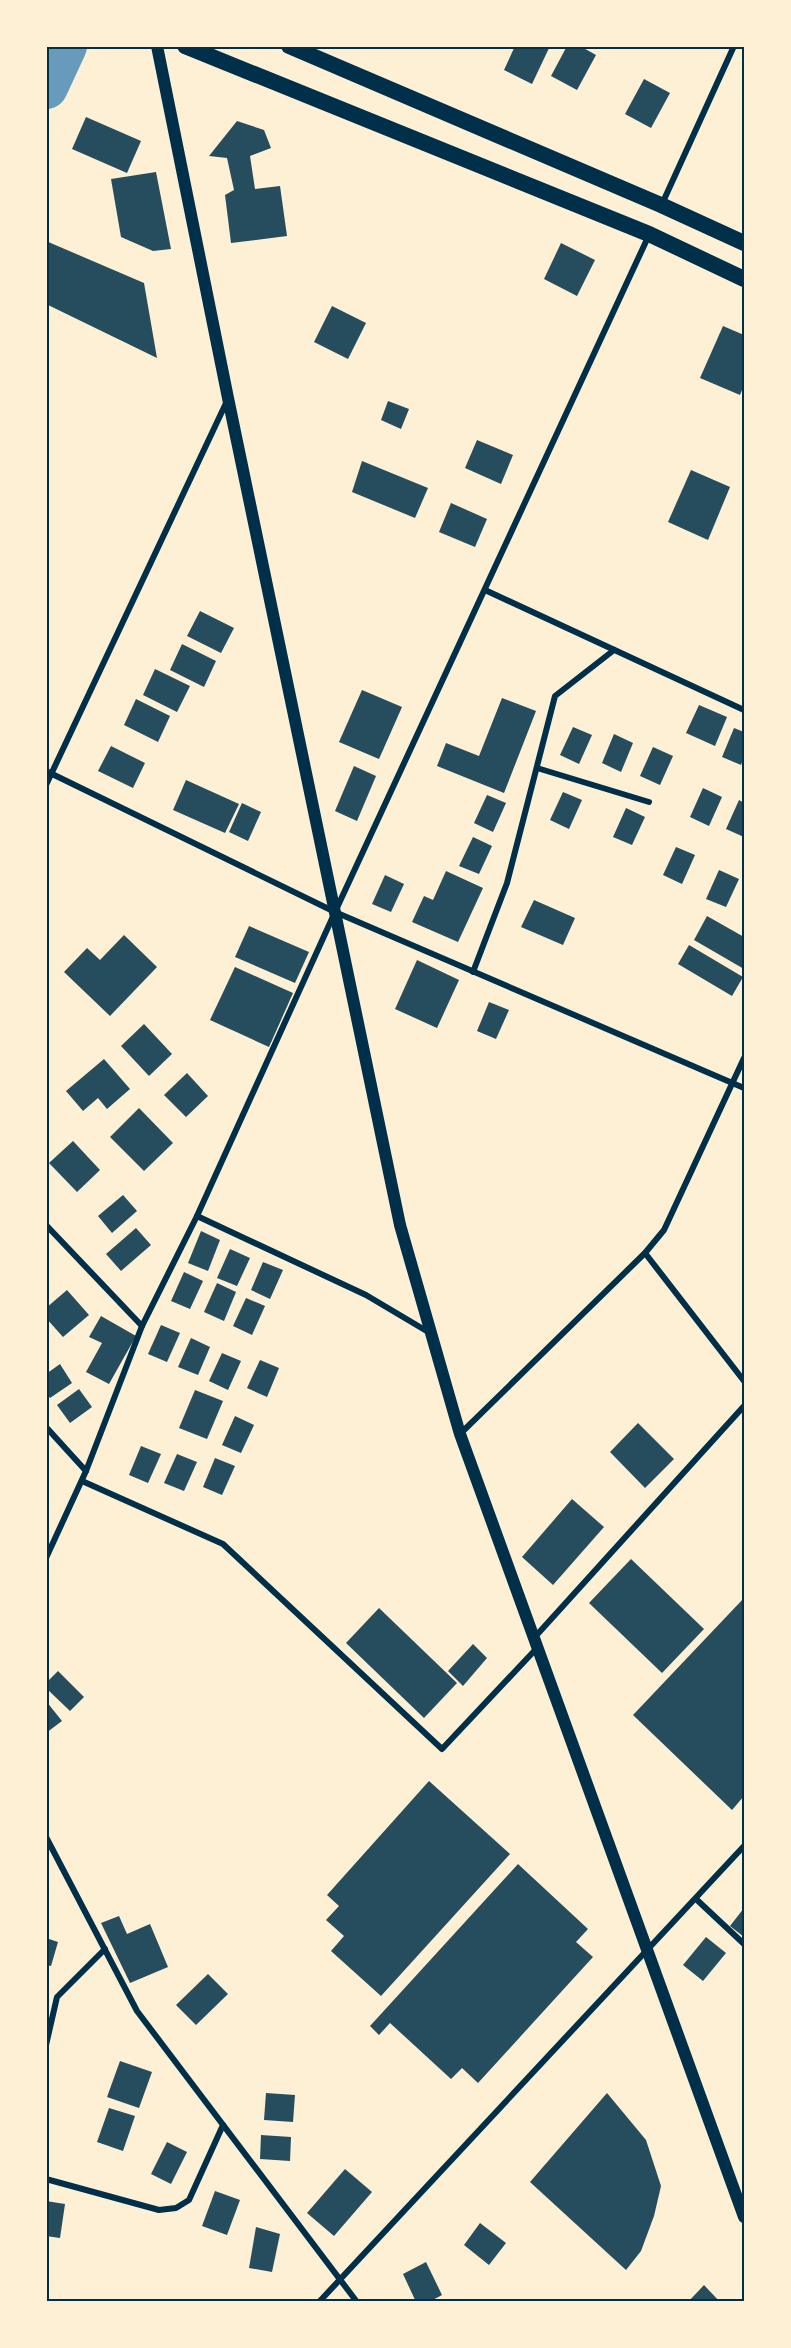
<svg xmlns="http://www.w3.org/2000/svg" width="791" height="2348" font-family="'Exo 2',sans-serif">
<rect width="100%" height="100%" fill="#fdf0d5"/>
<g fill="none" stroke-linecap="round" stroke-linejoin="round">
<path stroke="#669bbc" stroke-width="44" d="M46,87L65,46"/>
</g>
<g fill="#264d5e">
<path d="M515,46H550L532,84L504,70Z"/>
<path d="M567,46H580L596,55L577,90L551,76Z"/>
<path d="M644,79L670,93L651,128L625,114Z"/>
<path d="M86,117L141,141L127,173L72,149Z"/>
<path d="M237,121L264,130L271,148L250,156L255,189L280,186L287,236L231,243L225,195L234,190L227,158L209,156Z"/>
<path d="M156,172L171,249L153,251L121,237L111,179Z"/>
<path d="M46,241L144,283L157,358L46,304Z"/>
<path d="M561,243L595,260L577,296L544,279Z"/>
<path d="M332,306L366,323L348,359L314,342Z"/>
<path d="M723,326L744,335V385L740,395L700,378Z"/>
<path d="M388,401L409,409L401,429L381,420Z"/>
<path d="M477,440L513,455L501,484L465,468Z"/>
<path d="M362,461L428,488L415,518L352,492Z"/>
<path d="M691,470L730,487L708,540L668,522Z"/>
<path d="M451,503L487,519L475,547L439,532Z"/>
<path d="M200,611L234,628L221,653L187,636Z"/>
<path d="M182,644L216,661L204,687L170,670Z"/>
<path d="M155,669L190,686L177,712L143,695Z"/>
<path d="M362,690L402,707L379,759L339,742Z"/>
<path d="M502,698L536,711L504,793L437,766L446,743L479,756Z"/>
<path d="M136,699L170,716L158,742L124,725Z"/>
<path d="M699,705L727,717L715,746L686,733Z"/>
<path d="M573,727L592,735L579,764L560,755Z"/>
<path d="M734,728L744,732V757L741,765L722,757Z"/>
<path d="M614,734L633,743L621,772L602,763Z"/>
<path d="M111,746L145,763L133,788L98,771Z"/>
<path d="M653,747L673,756L660,785L640,776Z"/>
<path d="M354,766L376,776L357,821L335,811Z"/>
<path d="M186,780L239,804L225,833L173,810Z"/>
<path d="M703,788L722,797L709,826L690,817Z"/>
<path d="M563,792L582,800L569,829L550,820Z"/>
<path d="M487,795L506,803L493,832L474,823Z"/>
<path d="M739,800L744,803V837L726,829Z"/>
<path d="M242,803L261,812L248,841L229,832Z"/>
<path d="M626,808L645,817L632,845L613,837Z"/>
<path d="M473,837L492,846L479,874L459,866Z"/>
<path d="M676,847L695,855L682,884L663,875Z"/>
<path d="M719,870L739,879L726,907L706,899Z"/>
<path d="M446,871L483,888L458,942L412,922L424,896L433,900Z"/>
<path d="M385,875L404,884L391,912L372,904Z"/>
<path d="M534,900L575,918L563,945L521,927Z"/>
<path d="M707,916L744,937V969L694,940Z"/>
<path d="M249,926L309,952L295,983L235,957Z"/>
<path d="M124,935L157,967L110,1016L64,972L87,948L100,960Z"/>
<path d="M689,945L743,977L732,996L678,964Z"/>
<path d="M417,960L459,980L437,1028L395,1009Z"/>
<path d="M235,967L293,993L269,1047L210,1020Z"/>
<path d="M489,1002L509,1010L496,1039L477,1031Z"/>
<path d="M144,1024L172,1054L149,1076L121,1046Z"/>
<path d="M104,1059L130,1089L107,1109L98,1098L83,1111L66,1091Z"/>
<path d="M187,1073L208,1096L186,1117L164,1095Z"/>
<path d="M139,1108L173,1143L144,1171L110,1137Z"/>
<path d="M73,1141L100,1170L77,1192L49,1163Z"/>
<path d="M123,1195L137,1211L112,1233L98,1216Z"/>
<path d="M136,1228L151,1245L121,1271L106,1254Z"/>
<path d="M201,1231L220,1240L208,1271L188,1263Z"/>
<path d="M230,1249L250,1258L237,1286L217,1278Z"/>
<path d="M263,1262L283,1270L270,1299L251,1290Z"/>
<path d="M184,1272L203,1281L190,1309L171,1301Z"/>
<path d="M217,1283L236,1292L224,1321L204,1312Z"/>
<path d="M67,1290L89,1315L63,1337L46,1318V1308Z"/>
<path d="M246,1298L265,1306L252,1335L233,1326Z"/>
<path d="M101,1316L136,1336L109,1384L86,1372L102,1343L89,1337Z"/>
<path d="M161,1325L180,1333L167,1362L148,1354Z"/>
<path d="M191,1338L210,1347L198,1375L178,1367Z"/>
<path d="M222,1353L241,1361L228,1390L209,1381Z"/>
<path d="M260,1360L279,1368L267,1397L247,1388Z"/>
<path d="M60,1364L72,1383L50,1398L46,1393V1374Z"/>
<path d="M79,1389L92,1407L70,1423L57,1405Z"/>
<path d="M195,1390L223,1401L207,1439L179,1428Z"/>
<path d="M235,1416L254,1425L241,1453L222,1445Z"/>
<path d="M638,1423L674,1459L645,1488L610,1452Z"/>
<path d="M141,1446L161,1454L148,1483L129,1475Z"/>
<path d="M177,1454L197,1462L184,1491L164,1483Z"/>
<path d="M215,1458L235,1466L222,1495L203,1487Z"/>
<path d="M572,1499L604,1527L553,1585L522,1557Z"/>
<path d="M631,1559L704,1629L662,1673L589,1603Z"/>
<path d="M744,1598V1796L732,1810L633,1715Z"/>
<path d="M379,1608L457,1683L424,1718L346,1643Z"/>
<path d="M473,1644L487,1658L463,1686L448,1671Z"/>
<path d="M58,1671L84,1697L70,1711L46,1688V1683Z"/>
<path d="M46,1701L62,1721L46,1733Z"/>
<path d="M429,1781L510,1854L381,1996L331,1951L344,1936L326,1920L339,1906L327,1895Z"/>
<path d="M518,1864L588,1929L576,1942L593,1957L478,2083L462,2068L451,2079L390,2023L379,2035L370,2026Z"/>
<path d="M744,1908V1937L730,1926Z"/>
<path d="M119,1916L127,1934L150,1924L168,1967L130,1983L101,1923Z"/>
<path d="M706,1937L726,1953L703,1981L683,1965Z"/>
<path d="M46,1938L58,1942L51,1966L46,1965Z"/>
<path d="M208,1974L228,1994L196,2025L176,2005Z"/>
<path d="M120,2061L152,2072L139,2108L107,2097Z"/>
<path d="M266,2093L295,2095L293,2122L264,2120Z"/>
<path d="M607,2093L646,2140L661,2186L654,2216L641,2251L626,2270L530,2182Z"/>
<path d="M109,2108L135,2116L123,2151L97,2142Z"/>
<path d="M261,2135L291,2137L290,2161L260,2159Z"/>
<path d="M167,2142L187,2152L171,2184L151,2174Z"/>
<path d="M345,2169L372,2192L334,2236L307,2213Z"/>
<path d="M215,2191L240,2200L227,2235L202,2226Z"/>
<path d="M46,2201L65,2204L60,2238L46,2236Z"/>
<path d="M480,2223L506,2243L489,2265L464,2245Z"/>
<path d="M256,2227L280,2234L272,2272L249,2268Z"/>
<path d="M426,2262L442,2295L429,2302H416L403,2274Z"/>
<path d="M704,2285L720,2302H688Z"/>
</g>
<g fill="none" stroke-linecap="round" stroke-linejoin="round">
<g stroke="#003049" stroke-width="6">
<path d="M662,204L734,46"/>
<path d="M485,590L744,710"/>
<path d="M537,768L649,802"/>
<path d="M46,771L335,912L744,1088"/>
<path d="M46,785L227,401"/>
<path d="M473,972L507,883L555,696L614,650"/>
<path d="M197,1216L366,1295L430,1333"/>
<path d="M46,1225L142,1326"/>
<path d="M645,1253L744,1381"/>
<path d="M46,1427L86,1471"/>
<path d="M460,1434L645,1253L664,1230L744,1058"/>
<path d="M82,1481L223,1544L442,1749L537,1648"/>
<path d="M46,1558L86,1471L142,1326L197,1216L335,912L649,235"/>
<path d="M534,1638L744,1406"/>
<path d="M46,1837L137,2011L357,2302"/>
<path d="M696,1899L744,1944"/>
<path d="M46,2045L57,1997L105,1949"/>
<path d="M46,2179L159,2210L176,2208L189,2200L223,2125"/>
<path d="M319,2302L744,1846"/>
</g>
<path stroke="#003049" stroke-width="12" d="M157,46L228,398L400,1225L460,1434L744,2217"/>
<g stroke="#003049" stroke-width="16">
<path d="M185,46L649,234L744,279"/>
<path d="M289,46L661,205L744,243"/>
</g>
</g>
<rect width="791" height="2348" fill="none" stroke="#fdf0d5" stroke-width="96"/>
<rect x="48" y="48" width="695" height="2252" fill="none" stroke="#003049" stroke-width="2"/>
</svg>
